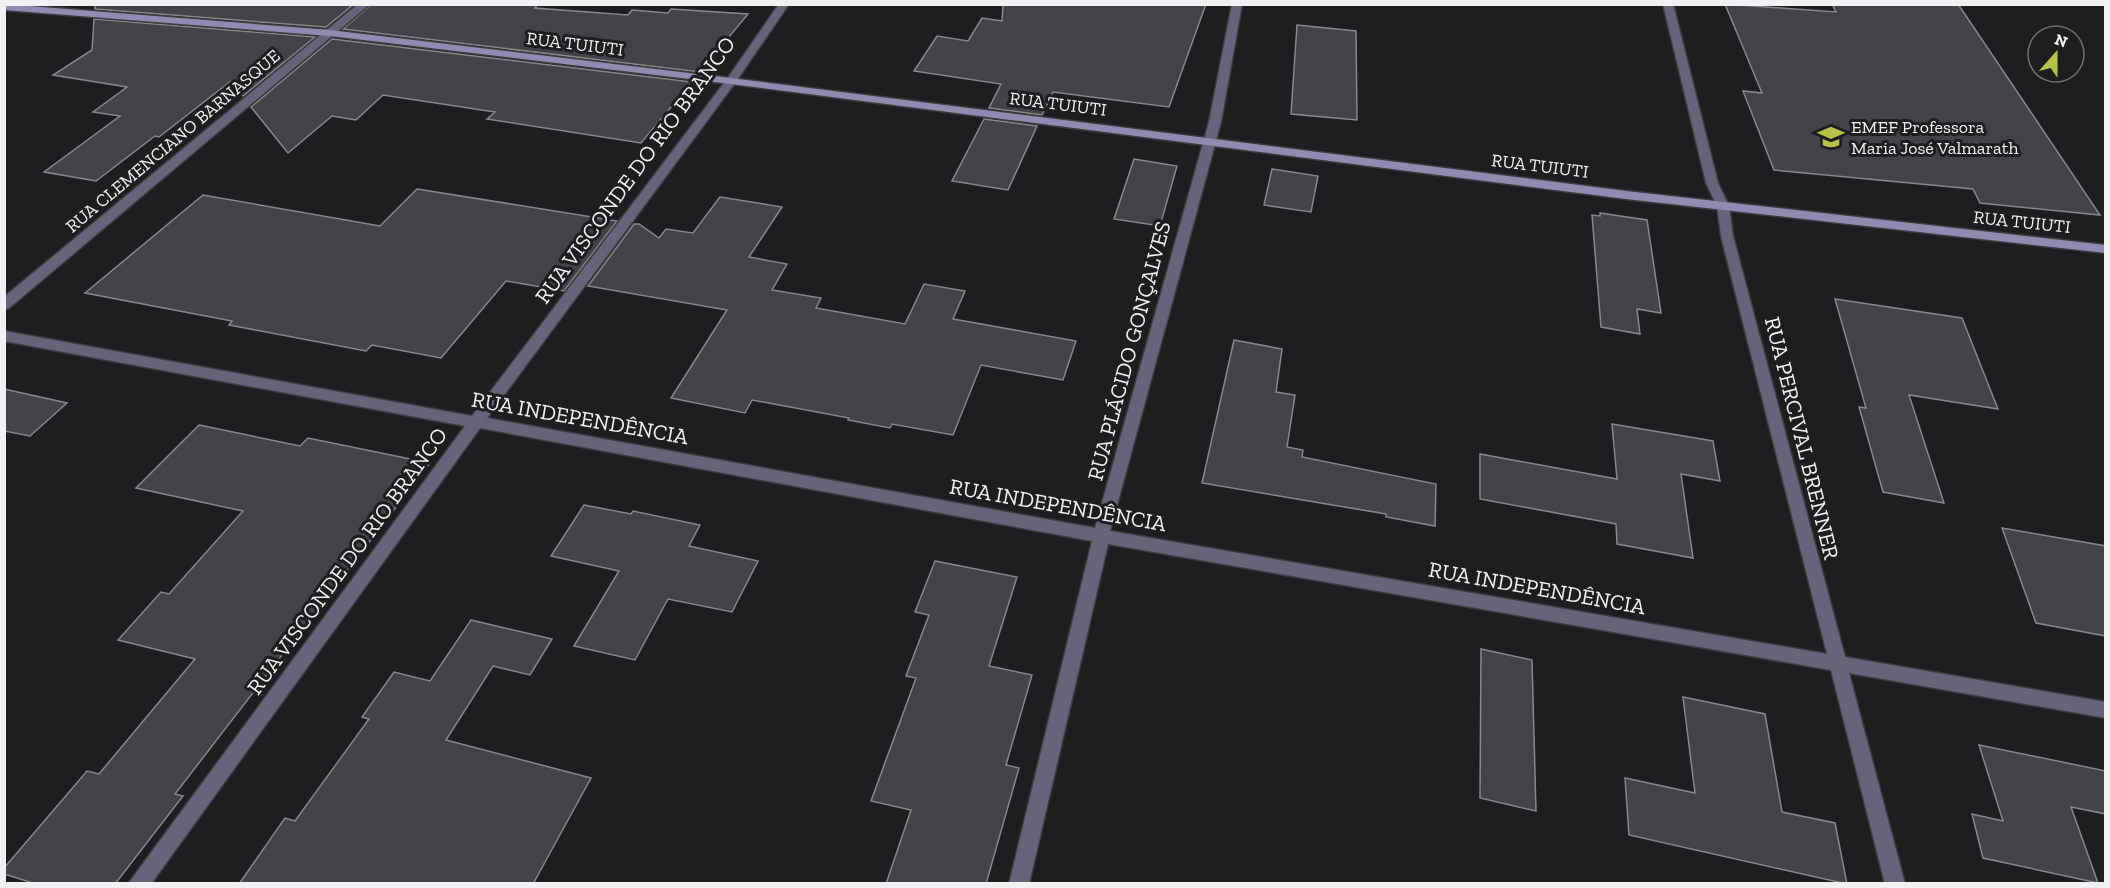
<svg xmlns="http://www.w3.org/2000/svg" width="2110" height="888" font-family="'Zilla Slab',serif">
<rect width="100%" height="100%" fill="#1e1d20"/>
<g fill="#434246" stroke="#88878b" stroke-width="1.5">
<path d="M95,4H354L326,27L95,9Z"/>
<path d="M372,4H538L535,8L628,15L632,10L668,13L671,9L748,14L700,72L343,29Z"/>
<path d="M1003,4H1206L1169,107L1053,92L1042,115L989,108L1001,84L914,71L937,36L968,41L982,18L1002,21Z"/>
<path d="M1725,4L1836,12L1832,4H1958L2100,215L1980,203L1973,189L1774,170L1743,91L1762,93Z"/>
<path d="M94,19L315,37L243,96L231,81L159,137L155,136L96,181L44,172L120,116L93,112L127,87L53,75L92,50Z"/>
<path d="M1297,25L1356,31L1357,120L1291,114Z"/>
<path d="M332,39L692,82L641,143L487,119L495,112L383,95L356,120L332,116L288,153L251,107Z"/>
<path d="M984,119L1037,126L1008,190L952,181Z"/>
<path d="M1134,159L1177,166L1160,226L1114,219Z"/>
<path d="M1272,169L1318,176L1311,212L1264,205Z"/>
<path d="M417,189L617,221L564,291L506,281L441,358L372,345L366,351L229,325L232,321L85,293L203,195L380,226Z"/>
<path d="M720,197L782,207L749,257L787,264L772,290L821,298L816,308L905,324L924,284L965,291L953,319L1076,341L1063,380L981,365L953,435L892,424L890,428L848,420L849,418L752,400L745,413L671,398L727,310L588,286L634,224H639L659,238L666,229L693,233Z"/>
<path d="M1600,213L1647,220L1661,313L1637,309L1640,334L1601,327L1592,215L1600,216Z"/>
<path d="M1835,299L1962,318L1998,409L1909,395L1944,503L1883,492L1859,407L1866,408Z"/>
<path d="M1234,340L1282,349L1276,392L1295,395L1287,447L1303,450L1302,457L1436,484L1435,526L1386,517V514L1202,483Z"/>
<path d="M4,389L67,403L30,436L4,431Z"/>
<path d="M1612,424L1713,441L1720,481L1681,474L1693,558L1617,544L1616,524L1480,499V454L1617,479Z"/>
<path d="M199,425L300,446L308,438L430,463L175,794L183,796L115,884H36L4,874V868L87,771L99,774L195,659L118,640L161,592L169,594L243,511L136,488Z"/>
<path d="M584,505L631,514L633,511L700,525L689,546L758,561L732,612L668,599L635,660L574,646L619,571L551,556Z"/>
<path d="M2002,528L2106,546V636L2036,623Z"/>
<path d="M935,561L1017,577L989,666L1032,675L1006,765L1019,768L986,884H886L911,810L871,801L916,678L906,676L929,615L915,612Z"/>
<path d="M471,620L552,639L530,675L493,666L446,740L591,778L533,884H239L285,818L295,821L369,719L362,717L394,672L430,681Z"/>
<path d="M1481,649L1532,660L1536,811L1480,798Z"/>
<path d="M1683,697L1765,714L1782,812L1835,823L1847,884L1629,835L1625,778L1695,793Z"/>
<path d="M1979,745L2106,771V814L2071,807L2098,883L1983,858L1972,814L2003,821Z"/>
</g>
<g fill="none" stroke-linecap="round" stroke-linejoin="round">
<g stroke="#3c3b3e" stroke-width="3">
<g id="street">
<path d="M358,4H370L9,308L4,309V297Z"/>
<path d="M779,4H789L735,83L487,418L1095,528L1209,122L1232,4H1242L1221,122L1110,531L1827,654L1721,236L1717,206L1706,183L1663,4H1673L1718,183L1729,206L1733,236L1845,657L2106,702V718L1849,673L1905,884H1885L1831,670L1108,544L1029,884H1009L1092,541L480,428L151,884H128L465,426L4,341V331L472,416L727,79Z"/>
</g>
</g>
<g stroke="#3c3b3e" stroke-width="3">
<path id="secondary" d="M4,4L330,30L731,78L1626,191L2106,245V253L1626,199L731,84L330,36L4,10Z"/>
</g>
<use href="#street" fill="#67637b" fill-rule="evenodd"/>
<use href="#secondary" fill="#918ab2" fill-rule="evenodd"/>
</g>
<defs>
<g id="school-bare" transform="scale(2.07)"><path d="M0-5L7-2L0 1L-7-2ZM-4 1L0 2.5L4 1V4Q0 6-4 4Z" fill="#b8c147" stroke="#1e1d20" stroke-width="2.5" paint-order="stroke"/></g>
</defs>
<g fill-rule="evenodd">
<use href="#school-bare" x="1831" y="137"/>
</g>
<g text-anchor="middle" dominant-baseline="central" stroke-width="6" stroke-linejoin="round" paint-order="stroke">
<g font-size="18" fill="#f1f1f3" stroke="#1e1d20">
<text transform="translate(575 44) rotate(7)">RUA TUIUTI</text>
<text transform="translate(1058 104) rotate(7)">RUA TUIUTI</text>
<text transform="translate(173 141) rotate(-40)">RUA CLEMENCIANO BARNASQUE</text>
<text transform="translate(1540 166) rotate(7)">RUA TUIUTI</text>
<text transform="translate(2022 222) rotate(6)">RUA TUIUTI</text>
</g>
<g font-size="18" fill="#f1f1f3" stroke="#1e1d20" text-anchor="start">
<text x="1851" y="127">EMEF Professora<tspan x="1851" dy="21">Maria José Valmarath</tspan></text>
</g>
<g font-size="22" fill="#f1f1f3" stroke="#1e1d20">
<text transform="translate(635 170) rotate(-54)">RUA VISCONDE DO RIO BRANCO</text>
<text transform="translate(1129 351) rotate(-75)">RUA PLÁCIDO GONÇALVES</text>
<text transform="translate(580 418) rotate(10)">RUA INDEPENDÊNCIA</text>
<text transform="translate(1802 438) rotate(76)">RUA PERCIVAL BRENNER</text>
<text transform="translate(1058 505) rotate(10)">RUA INDEPENDÊNCIA</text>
<text transform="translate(347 561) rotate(-54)">RUA VISCONDE DO RIO BRANCO</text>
<text transform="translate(1537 588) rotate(10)">RUA INDEPENDÊNCIA</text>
</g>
</g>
<rect width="2110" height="888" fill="none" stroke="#f1f1f3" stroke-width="12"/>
<g transform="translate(2056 54) rotate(21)"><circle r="28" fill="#1e1d20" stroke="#727274" stroke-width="1.5"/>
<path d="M0-4.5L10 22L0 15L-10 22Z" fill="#b8c147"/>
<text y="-9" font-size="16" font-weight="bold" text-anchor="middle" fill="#f1f1f3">N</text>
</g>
</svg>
